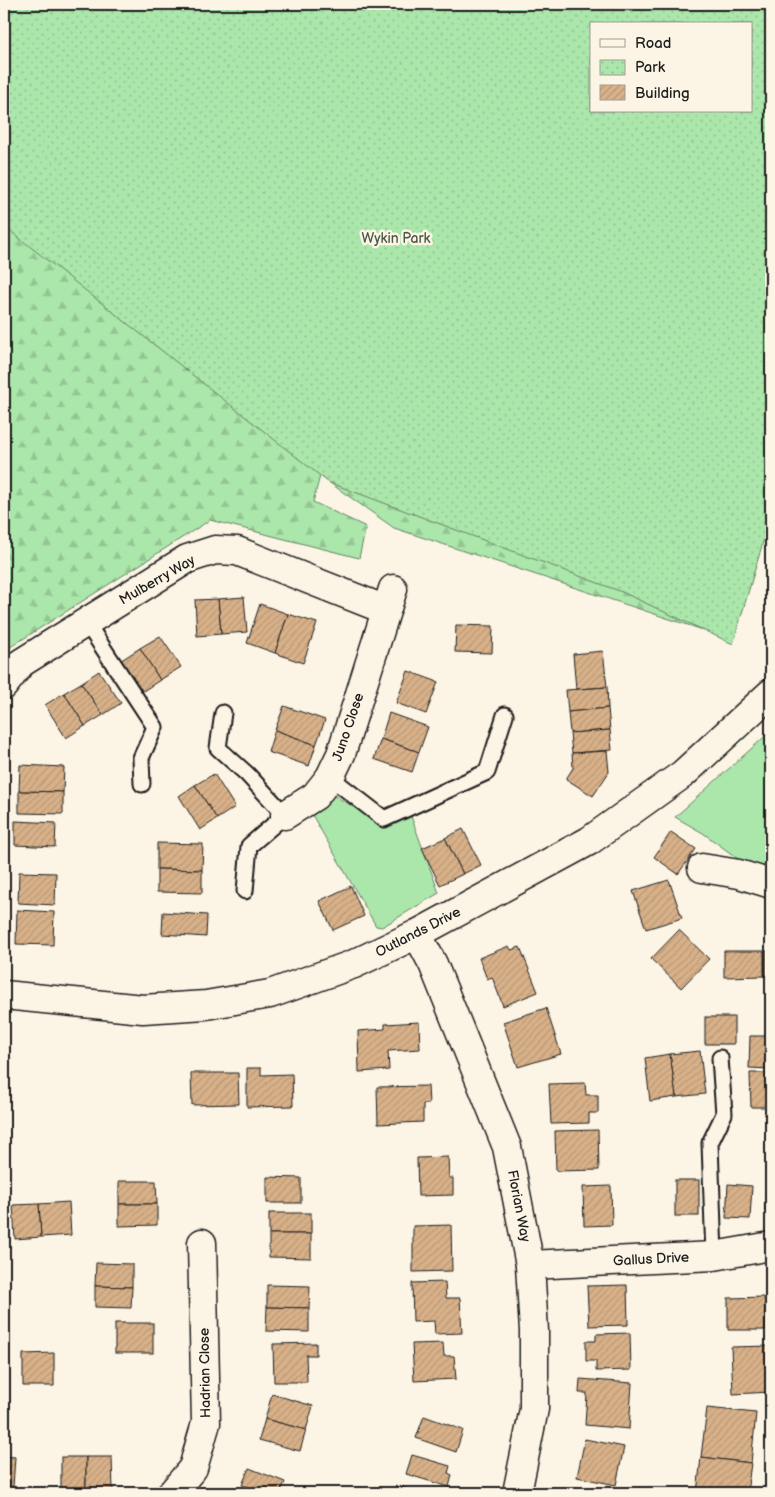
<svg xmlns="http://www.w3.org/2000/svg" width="775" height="1497" font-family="'Balsamiq Sans',sans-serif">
<defs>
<pattern id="forest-firs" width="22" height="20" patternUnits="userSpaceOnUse" patternTransform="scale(1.25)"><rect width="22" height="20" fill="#abe6ab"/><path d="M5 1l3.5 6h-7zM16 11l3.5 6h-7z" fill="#93c593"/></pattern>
<pattern id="park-dots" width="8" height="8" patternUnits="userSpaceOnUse" patternTransform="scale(1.25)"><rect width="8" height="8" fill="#abe6ab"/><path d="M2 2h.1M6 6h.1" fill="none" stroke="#93c593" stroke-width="1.8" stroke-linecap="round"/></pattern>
<pattern id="building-hatch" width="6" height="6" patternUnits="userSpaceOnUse" patternTransform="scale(1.25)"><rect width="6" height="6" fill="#d8b189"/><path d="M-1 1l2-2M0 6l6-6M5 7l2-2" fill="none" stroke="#b99876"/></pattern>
</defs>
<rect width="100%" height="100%" fill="#fcf5e5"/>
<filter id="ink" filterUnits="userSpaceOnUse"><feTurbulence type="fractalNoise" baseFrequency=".02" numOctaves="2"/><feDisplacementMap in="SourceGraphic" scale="10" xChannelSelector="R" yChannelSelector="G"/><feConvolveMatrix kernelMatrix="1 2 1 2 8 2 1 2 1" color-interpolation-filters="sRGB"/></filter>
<g filter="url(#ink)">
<g fill="#abe6ab" stroke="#648164">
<path d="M771,731V883L703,833L675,817Z"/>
<path d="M328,792L383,824L408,808L439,893L382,927L376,926L311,813Z"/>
</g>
<path fill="url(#forest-firs)" stroke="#648164" d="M4,139L703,630L394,528L320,476L313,502L366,527L359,558L210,520L4,651Z"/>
<path fill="url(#park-dots)" stroke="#648164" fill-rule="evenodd" d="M4,4H771V515L733,644L622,592L328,482L4,226ZM591,24H751V111H591Z"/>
<g fill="url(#building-hatch)" stroke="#1c1c1c">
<path d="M244,597L247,632L221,634L218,599Z"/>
<path d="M218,599L221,634L197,636L195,600Z"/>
<path d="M260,604L288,614L275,653L247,643Z"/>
<path d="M288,614L317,623L303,663L275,653Z"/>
<path d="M456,625L493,626L492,653L455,652Z"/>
<path d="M160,636L181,667L160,680L140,648Z"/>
<path d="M140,648L160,680L140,693L120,661Z"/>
<path d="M603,651L607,687L576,689L573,654Z"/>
<path d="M99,671L121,703L103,715L81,683Z"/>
<path d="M408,671L438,682L426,714L396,703Z"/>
<path d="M81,683L103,715L85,726L64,693Z"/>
<path d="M607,687L608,708L568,712L566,690Z"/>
<path d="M64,693L85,726L66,738L45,705Z"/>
<path d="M284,706L325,720L316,745L275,730Z"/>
<path d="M608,708L610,730L570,733L568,712Z"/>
<path d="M389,713L428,727L419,752L381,739Z"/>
<path d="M275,730L316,745L309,766L268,752Z"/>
<path d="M610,730L612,750L572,753L570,733Z"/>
<path d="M381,739L419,752L412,772L374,759Z"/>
<path d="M607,751L609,772L593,796L566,779L573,768L572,753Z"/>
<path d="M20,765L64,767L63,792L19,791Z"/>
<path d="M214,774L235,807L217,819L195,785Z"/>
<path d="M195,785L217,819L200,830L179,796Z"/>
<path d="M19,791L63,792V814L19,813Z"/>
<path d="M15,821L56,823L55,847L15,845Z"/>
<path d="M463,829L481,865L463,874L445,838Z"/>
<path d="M671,832L696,849L678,874L654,857Z"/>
<path d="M445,838L463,874L440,885L422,848Z"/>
<path d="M157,843L203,844L202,870L157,869Z"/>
<path d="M157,869L202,870V893L157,892Z"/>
<path d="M19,872L56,873L55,905L18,903Z"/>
<path d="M669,880L682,918L646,929L633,891Z"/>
<path d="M351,886L364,916L333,930L319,901Z"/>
<path d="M17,910L54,912L53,945L16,944Z"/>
<path d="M163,912L207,915L206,937L162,934Z"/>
<path d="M679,930L709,959L681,988L651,959Z"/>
<path d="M509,946L511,950L520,947L538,992L503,1006L492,977L487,979L479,958Z"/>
<path d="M771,950V976H766V951Z"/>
<path d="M724,951H764V976L724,977Z"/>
<path d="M546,1008L561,1054L518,1067L503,1022Z"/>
<rect x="705" y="1017" width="29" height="27"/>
<path d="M419,1022L420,1049L388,1051L389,1070L359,1072L358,1031L385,1029V1024Z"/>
<path d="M750,1036H771V1069L749,1068Z"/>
<path d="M700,1051L705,1094L676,1097L670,1054Z"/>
<path d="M670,1054L676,1097L650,1101L645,1058Z"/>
<path d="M247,1068H261V1075L292,1074L293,1106L247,1107Z"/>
<path d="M191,1073H238L239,1104L192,1105Z"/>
<path d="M750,1073H771V1107H751Z"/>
<path d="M585,1083L586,1095H598V1113H589V1123L551,1124L549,1084Z"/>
<path d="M428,1086L429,1104H423V1122L378,1124L377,1087Z"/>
<path d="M598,1130L599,1170L556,1171L555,1131Z"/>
<path d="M448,1157L449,1178H453V1195L418,1196L417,1158Z"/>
<path d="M766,1176L771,1177V1210H765Z"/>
<path d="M267,1177L301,1178V1203H267Z"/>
<rect x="675" y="1180" width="24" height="36"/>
<path d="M119,1181H156L157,1204H119Z"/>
<path d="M728,1184L752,1186L750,1219L726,1218Z"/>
<path d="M611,1186L612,1225L584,1226L583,1187Z"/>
<path d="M69,1202L71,1235L41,1237L39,1204Z"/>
<path d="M39,1204L41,1237L15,1239L13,1205Z"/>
<path d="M119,1204H157V1225L119,1226Z"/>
<rect x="269" y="1213" width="42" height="21"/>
<path d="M451,1225L452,1271L413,1272V1226Z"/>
<path d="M269,1234H311V1258L269,1257Z"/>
<path d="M96,1263L132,1264V1287L95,1286Z"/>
<path d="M445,1282L446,1298H460L462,1333L435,1334L434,1321L413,1322L412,1283Z"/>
<path d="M267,1285L310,1286L309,1308L267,1307Z"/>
<path d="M627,1285L628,1325L589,1326L587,1286Z"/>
<path d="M95,1286L132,1287L131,1308L95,1307Z"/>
<path d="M765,1297V1330H728V1298Z"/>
<path d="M267,1307L309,1308V1332L266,1331Z"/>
<rect x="115" y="1323" width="38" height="30"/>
<path d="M630,1333L631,1370L596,1371V1361H586V1341H596V1334Z"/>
<path d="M316,1343V1355H306L307,1382H274L273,1344Z"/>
<path d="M443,1343L444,1356H454L456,1379L414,1381L412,1344Z"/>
<path d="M771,1346V1392L733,1394L731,1347Z"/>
<path d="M54,1353V1386H23V1354Z"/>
<path d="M580,1379L632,1383L629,1429L585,1425L587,1393H579Z"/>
<path d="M272,1394L313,1406L306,1430L265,1419Z"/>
<path d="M707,1408L756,1413L751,1463L701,1457Z"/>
<path d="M424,1416L463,1430L456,1452L416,1438Z"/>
<path d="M265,1419L306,1430L300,1451L259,1440Z"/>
<path d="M585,1439L624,1447L616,1485L577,1477Z"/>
<path d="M412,1455L450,1466L448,1473L452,1475L449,1487L406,1474Z"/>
<path d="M4,1456L15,1457L13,1487L4,1486Z"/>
<rect x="61" y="1457" width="25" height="34"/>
<path d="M86,1457H112L113,1491H86Z"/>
<path d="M701,1457L751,1463L747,1493H697Z"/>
<path d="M249,1468L285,1482L280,1493H265L242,1485Z"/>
<path d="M400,1486L418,1493H397Z"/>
</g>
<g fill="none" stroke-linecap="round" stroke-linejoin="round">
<g stroke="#1c1c1c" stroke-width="19">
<g id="service">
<path d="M86,622L155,727L141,758L142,784"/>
<path d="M223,713L218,748L247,774L285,815L249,846L245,891"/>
<path d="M330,777L384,819L487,772L505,715"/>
<path d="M714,1256L710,1143L724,1114L720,1058"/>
</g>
</g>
<g stroke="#1c1c1c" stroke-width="31">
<g id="minor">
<path d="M4,685L21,663L187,559L215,550L237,551L386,610"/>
<path d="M285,815L315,796L330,777L341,754L393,589"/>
<path d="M702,868L739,874L771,884"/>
<path d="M417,934L433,964L507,1147L530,1265L534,1331V1409L517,1493"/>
<path d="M4,995L143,1009L206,1005L270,994L354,964L417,934L589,841L683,774L771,693"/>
<path d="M530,1265L714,1256L771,1246"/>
<path d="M172,1493L193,1468L206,1423L202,1243"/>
</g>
</g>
<use href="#service" stroke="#fcf5e5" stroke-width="15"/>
<use href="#minor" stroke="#fcf5e5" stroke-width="28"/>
</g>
</g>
<g text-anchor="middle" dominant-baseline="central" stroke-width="5" stroke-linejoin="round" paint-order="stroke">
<g font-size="14" fill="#475947" stroke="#fcf5e5">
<text x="396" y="238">Wykin Park</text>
</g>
<g font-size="14" fill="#1c1c1c" stroke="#fcf5e5">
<text transform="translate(157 580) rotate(-30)">Mulberry Way</text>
<text transform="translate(348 727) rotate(-71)">Juno Close</text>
<text transform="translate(418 932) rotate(-27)">Outlands Drive</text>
<text transform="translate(519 1206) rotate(79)">Florian Way</text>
<text transform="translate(651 1259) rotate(-3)">Gallus Drive</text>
<text transform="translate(205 1373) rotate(-91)">Hadrian Close</text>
</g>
</g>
<rect width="775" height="1497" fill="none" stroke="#fcf5e5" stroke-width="20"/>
<rect x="10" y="10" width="755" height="1477" fill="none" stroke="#1c1c1c" stroke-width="2" filter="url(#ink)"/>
<rect x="590" y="22" width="162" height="90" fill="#fcf5e5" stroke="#a29e95"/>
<rect x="600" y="39" width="25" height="8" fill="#fcf5e5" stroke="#a29e95"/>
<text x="635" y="48" font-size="15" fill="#1c1c1c">Road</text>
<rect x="600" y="60" width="25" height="15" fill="url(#park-dots)" stroke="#a29e95"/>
<text x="635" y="72" font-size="15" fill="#1c1c1c">Park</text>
<rect x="600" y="85" width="25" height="15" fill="url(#building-hatch)" stroke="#a29e95"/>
<text x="635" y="98" font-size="15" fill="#1c1c1c">Building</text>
</svg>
